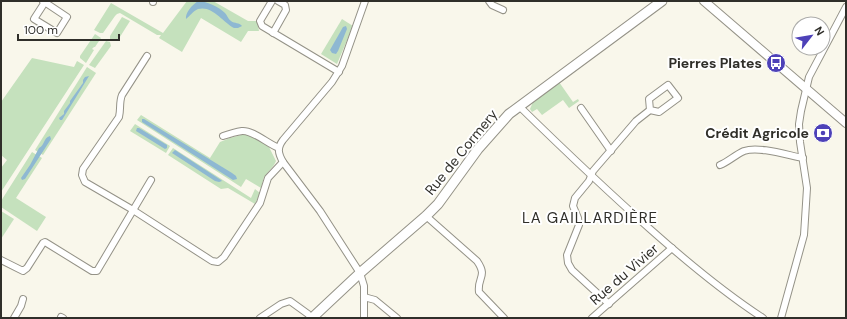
<svg xmlns="http://www.w3.org/2000/svg" width="847" height="319" font-family="'DM Sans',sans-serif">
<rect width="100%" height="100%" fill="#f9f7eb"/>
<g fill="#c5e1bd">
<path d="M187,1H213L248,21H257L259,31H248L241,42L201,18L182,52L159,38L161,35H157L120,13L117,14L115,16L103,33H100L94,30L111,3L163,33Z"/>
<path d="M122,17L130,21L118,40H111L110,39V36Z"/>
<path d="M342,19L353,26L337,64L321,54Z"/>
<path d="M95,34L101,38L95,47H94L92,49L94,50L86,63L80,58V56Z"/>
<path d="M106,41L110,42L111,46L95,68L89,65Z"/>
<path d="M32,58L74,67L77,61L84,65L1,192V168L7,160L1,155V102Z"/>
<path d="M87,67L96,73L43,155L35,150Z"/>
<path d="M559,82L573,102L578,99L579,101L569,108L563,100L542,115L537,109L532,112L530,109L533,102Z"/>
<path d="M141,115L210,158L220,142L230,138L245,134L255,137L269,147L276,161L274,165L264,177L261,188L246,179L241,187L137,120Z"/>
<path d="M135,124L170,146L166,153L130,131Z"/>
<path d="M173,148L251,198L255,189L260,193L255,204L228,188L221,189L168,155Z"/>
<path d="M32,152L42,158L16,198L46,217L37,231L1,207V201Z"/>
<path d="M1,211L14,219L1,239Z"/>
</g>
<g fill="#8eb8d2">
<path d="M198,1C206,1 219,7 225,13C227,15 228,19 231,21C235,24 239,22 242,26L238,28H234C223,22 212,5 198,9C193,11 190,16 186,19C185,13 192,5 198,1Z"/>
<path d="M346,26L347,29L338,51L336,54L332,53L330,50L343,27Z"/>
<path d="M89,76L62,120H60L59,118L64,114V111L70,103V101L83,83V80L85,77Z"/>
<path d="M142,119H144L232,173L236,176L237,179L233,180L142,122Z"/>
<path d="M137,128H139L167,145V148L165,149L136,131Z"/>
<path d="M50,136L51,139L25,179L22,180L21,178L30,165L39,148C45,145 43,138 50,136Z"/>
<path d="M175,150L221,180L222,181L219,182L215,181L172,153Z"/>
</g>
<g fill="none" stroke-linecap="round" stroke-linejoin="round">
<g stroke="#949287" stroke-width="8">
<g id="minor">
<path d="M43,1L67,17L57,33L34,19L45,2"/>
<path d="M153,1V2"/>
<path d="M272,1L260,21L262,26L339,72"/>
<path d="M489,1L492,5L503,10"/>
<path d="M273,33L286,10L285,5L278,1"/>
<path d="M147,56L122,95C119,102 121,109 119,117L83,169L82,175L85,182L133,210L212,261L218,262L224,257L260,203L268,178L283,162"/>
<path d="M668,85L678,98L659,112L650,110L649,99Z"/>
<path d="M519,106C562,148 605,189 650,229C686,261 723,292 763,318"/>
<path d="M581,108L611,151"/>
<path d="M223,136C229,134 236,132 242,131C253,130 268,144 279,148"/>
<path d="M720,165C728,162 735,155 744,151C759,146 787,155 803,158"/>
<path d="M426,216L477,261C488,277 477,277 479,292L504,318"/>
<path d="M1,260L23,271L27,268L43,243L45,242L92,271H97L151,180"/>
<path d="M364,297L375,300L397,318"/>
<path d="M609,304L572,270L568,263L567,255L579,225L578,218L573,206L575,198L589,181L593,171L636,121L650,110"/>
<path d="M61,317L63,318"/>
<path d="M14,318L21,306L23,299"/>
<path d="M260,318L281,304L290,301L308,314L311,318"/>
<path d="M364,318V286L360,273L320,211L283,162C278,153 277,148 283,140L332,82L342,66L365,1"/>
<path d="M592,318L672,248"/>
<path d="M781,318L804,235L807,188L800,142L799,124L801,111L809,77L846,7"/>
</g>
</g>
<g stroke="#949287" stroke-width="10">
<path id="tertiary" d="M704,1L846,123"/>
</g>
<g stroke="#949287" stroke-width="11">
<path id="secondary" d="M312,318L360,273L426,216L438,204L478,149L509,114L662,1"/>
</g>
<use href="#minor" stroke="#fff" stroke-width="6"/>
<use href="#tertiary" stroke="#fff" stroke-width="8"/>
<use href="#secondary" stroke="#fff" stroke-width="9"/>
</g>
<defs>
<g id="bus-disc" transform="scale(1)"><circle r="9.5" fill="#4d41b8" stroke="#fff"/><path d="M-5-6H5V4H4V6H2V4H-2V6H-4V4H-5ZM-3.5-4V0h7V-4ZM-3.5 1.2v1.5H-2V1.2ZM2 1.2v1.5H3.5V1.2Z" fill="#fff"/></g>
<g id="bank-disc" transform="scale(1)"><circle r="9.5" fill="#4d41b8" stroke="#fff"/><path d="M-6-4H6V4H-6ZM0-2.3a2.3 2.3 0 1 0 0 4.6a2.3 2.3 0 1 0 0-4.6Z" fill="#fff"/></g>
</defs>
<g fill-rule="evenodd">
<use href="#bus-disc" x="776" y="63"/>
<use href="#bank-disc" x="823" y="133"/>
</g>
<g text-anchor="middle" dominant-baseline="central" stroke-width="4" stroke-linejoin="round" paint-order="stroke">
<g font-size="14" font-weight="bold" fill="#302f2a" stroke="#fff" text-anchor="end">
<text x="762" y="63">Pierres Plates</text>
<text x="809" y="133">Crédit Agricole</text>
</g>
<g font-size="14" fill="#302f2a" stroke="#fff">
<text transform="translate(461 152) rotate(-51)">Rue de Cormery</text>
<text transform="translate(624 274) rotate(-41)">Rue du Vivier</text>
</g>
<g font-size="15" letter-spacing="1" fill="#302f2a" stroke="#fff">
<text x="590" y="218">LA GAILLARDIÈRE</text>
</g>
</g>
<rect width="847" height="319" fill="none" stroke="#302f2a" stroke-width="4"/>
<g transform="translate(811 36) rotate(59)"><circle r="19" fill="#ffffff" stroke="#acacaa"/>
<path d="M0-3L7 15L0 10L-7 15Z" fill="#4d41b8"/>
<text y="-6" font-size="11" font-weight="bold" text-anchor="middle" fill="#302f2a">N</text>
</g>
<path d="M18 34v6h101v-6" fill="none" stroke="#302f2a" stroke-width="2"/>
<text x="24" y="34" font-size="12" fill="#302f2a" stroke="#ffffff" stroke-width="3" paint-order="stroke">100 m</text>
</svg>
